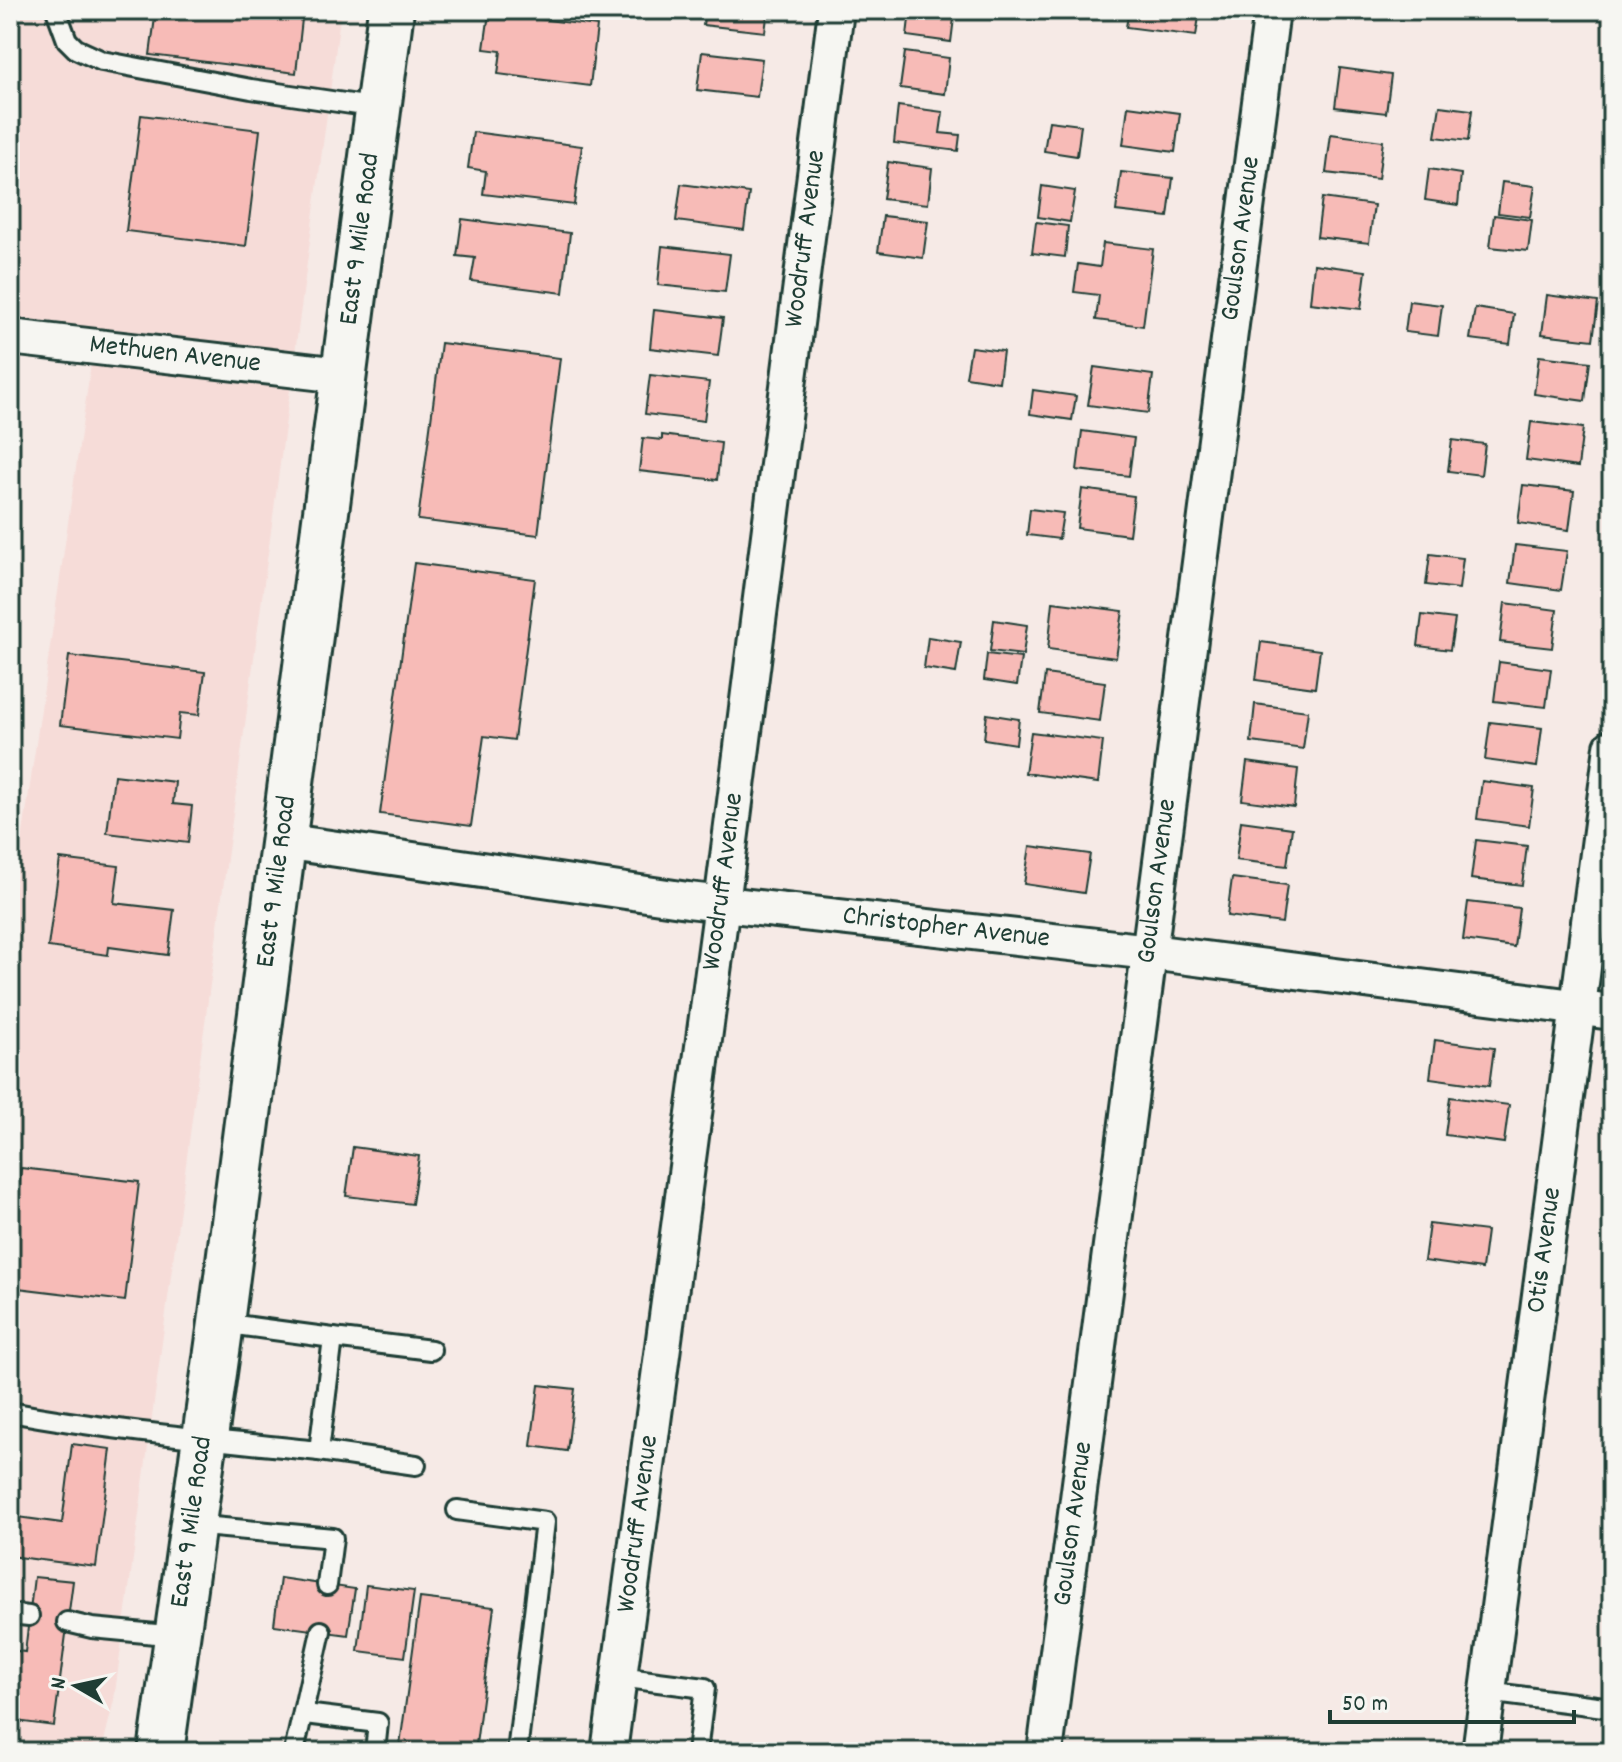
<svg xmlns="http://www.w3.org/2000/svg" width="1622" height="1762" font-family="Dekko,sans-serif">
<rect width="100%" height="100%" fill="#f6eae6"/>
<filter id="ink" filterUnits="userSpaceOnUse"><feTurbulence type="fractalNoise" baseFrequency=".0125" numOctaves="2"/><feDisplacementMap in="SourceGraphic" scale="16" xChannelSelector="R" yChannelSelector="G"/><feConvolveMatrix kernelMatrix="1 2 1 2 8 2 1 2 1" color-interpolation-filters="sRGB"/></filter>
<g filter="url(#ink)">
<path fill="#f6dcd8" d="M10,10H341L114,1700L104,1741L72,1752H10V923L91,364L10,353Z"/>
<g fill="#f7bbb7" stroke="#1f3d34" stroke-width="2">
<path d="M156,10H303L296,73L150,55Z"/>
<path d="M705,10H768L765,32L703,25Z"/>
<path d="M910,10H955L951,42L907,36Z"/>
<path d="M1129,10H1200L1196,36L1126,27Z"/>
<path d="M489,13L597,26L590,86L498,74L501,51L484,49Z"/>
<path d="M702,52L762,59L757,97L697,90Z"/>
<path d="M905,52L949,58L945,94L900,88Z"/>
<path d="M1340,68L1391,75L1386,113L1335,107Z"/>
<path d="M898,106L943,112L940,133L960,135L958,151L894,143Z"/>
<path d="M1128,106L1180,113L1175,152L1123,145Z"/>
<path d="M1440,106L1472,110L1468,141L1435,137Z"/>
<path d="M141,115L260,130L246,246L126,231Z"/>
<path d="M1049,121L1081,125L1077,156L1044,151Z"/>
<path d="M473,132L582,146L574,205L483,194L486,171L468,168Z"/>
<path d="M1331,134L1383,141L1378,179L1326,173Z"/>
<path d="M888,162L932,168L928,204L883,199Z"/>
<path d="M1429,169L1461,174L1458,205L1425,200Z"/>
<path d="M1121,172L1173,178L1168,217L1116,211Z"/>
<path d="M1502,182L1535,186L1530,217L1498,213Z"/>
<path d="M681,184L749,193L744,230L676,221Z"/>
<path d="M1042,186L1075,191L1070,222L1038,217Z"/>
<path d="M1322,198L1374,205L1369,243L1317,237Z"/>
<path d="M1494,215L1532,220L1528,251L1490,247Z"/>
<path d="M883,216L928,221L923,258L878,252Z"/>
<path d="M462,219L570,233L563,293L471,281L475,258L457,256Z"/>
<path d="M1036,222L1068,226L1065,257L1032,253Z"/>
<path d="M1103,243L1153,249L1143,326L1096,320L1099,295L1074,292L1078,264L1100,267Z"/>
<path d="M662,246L730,254L725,292L658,285Z"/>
<path d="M1314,264L1366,271L1361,309L1310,303Z"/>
<path d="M1547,295L1598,302L1593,340L1542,334Z"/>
<path d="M1409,301L1442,305L1438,336L1405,332Z"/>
<path d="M1475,308L1514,314L1510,344L1470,339Z"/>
<path d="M654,310L723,318L718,356L650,348Z"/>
<path d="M441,343L560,358L538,535L418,520Z"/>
<path d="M971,347L1003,351L999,382L966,377Z"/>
<path d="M1539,356L1590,362L1585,401L1534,394Z"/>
<path d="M1094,367L1153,375L1148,413L1088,405Z"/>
<path d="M650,375L709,382L704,421L645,414Z"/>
<path d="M1033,390L1076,396L1072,420L1030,414Z"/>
<path d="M1531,422L1583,428L1578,467L1526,460Z"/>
<path d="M1082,431L1134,438L1129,476L1077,470Z"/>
<path d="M662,435L721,443L717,480L639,471L643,438L662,440Z"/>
<path d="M1452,440L1485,444L1481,475L1448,471Z"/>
<path d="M1523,485L1574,491L1569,530L1518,523Z"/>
<path d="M1082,489L1134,496L1129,535L1077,528Z"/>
<path d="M1030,509L1063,513L1059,539L1027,535Z"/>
<path d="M1515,545L1567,551L1561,590L1510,583Z"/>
<path d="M1430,554L1463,558L1459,589L1426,585Z"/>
<path d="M414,563L535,579L514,740L484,736L471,826L380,814Z"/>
<path d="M1053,602L1123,611L1116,658L1048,649Z"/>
<path d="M1505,603L1557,610L1552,648L1500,642Z"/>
<path d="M1422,615L1455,619L1450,650L1418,646Z"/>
<path d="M994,620L1027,625L1023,655L990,651Z"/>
<path d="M928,637L961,642L956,673L924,668Z"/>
<path d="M1261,642L1320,650L1315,688L1256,680Z"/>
<path d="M987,654L1021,658L1017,685L984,680Z"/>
<path d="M69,656L205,672L199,715L180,713L177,739L60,725Z"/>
<path d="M1499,662L1551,669L1546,707L1494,701Z"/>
<path d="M1045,674L1105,682L1100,721L1040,713Z"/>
<path d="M1255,704L1308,711L1303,749L1251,742Z"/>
<path d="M987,714L1019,719L1016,744L984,739Z"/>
<path d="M1490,722L1542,728L1537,767L1485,760Z"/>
<path d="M1031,732L1103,741L1098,783L1025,773Z"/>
<path d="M1247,762L1298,769L1294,807L1242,800Z"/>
<path d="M114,775L175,782L173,804L192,806L188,843L107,833Z"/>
<path d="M1482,781L1534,788L1529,826L1477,819Z"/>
<path d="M1241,821L1292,828L1287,866L1236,860Z"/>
<path d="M1476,840L1527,846L1522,885L1471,879Z"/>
<path d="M1030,846L1090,854L1084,893L1024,884Z"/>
<path d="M60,859L119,866L114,903L174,910L168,955L109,947L108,955L48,947Z"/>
<path d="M1232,878L1287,885L1282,923L1227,916Z"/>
<path d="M1468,902L1519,908L1514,947L1463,940Z"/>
<path d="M1435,1040L1494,1048L1489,1086L1430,1078Z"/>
<path d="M1450,1097L1509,1105L1504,1143L1445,1135Z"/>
<path d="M353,1147L419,1156L412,1204L346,1196Z"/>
<path d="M21,1168L139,1182L125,1301L10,1287Z"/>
<path d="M1429,1224L1487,1231L1482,1269L1424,1261Z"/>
<path d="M539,1385L575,1389L567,1451L531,1446Z"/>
<path d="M72,1444L111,1449L96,1567L10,1556V1516L62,1523Z"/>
<path d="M34,1577L73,1581L54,1726L16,1721L20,1688L10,1687V1650L25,1652Z"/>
<path d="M280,1578L355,1589L348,1635L274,1625Z"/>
<path d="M366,1585L414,1591L405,1657L358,1651Z"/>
<path d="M420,1598L494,1607L475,1752H399Z"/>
</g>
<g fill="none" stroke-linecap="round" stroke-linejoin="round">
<g stroke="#1f3d34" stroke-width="24">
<g id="lane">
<path d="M56,10L67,40L76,49L102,61L251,89L378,108"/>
<path d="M333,1338L431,1350"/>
<path d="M10,1412C112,1431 215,1440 319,1451L333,1338L221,1323"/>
<path d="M319,1451L416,1465"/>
<path d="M457,1510L545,1522L517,1752"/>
<path d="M192,1525L333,1538L327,1585"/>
<path d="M10,1614L29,1616"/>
<path d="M67,1622L92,1628L177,1636"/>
<path d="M619,1677L705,1688L697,1752"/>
<path d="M1487,1692L1612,1708"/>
<path d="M305,1714L378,1723L375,1752"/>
<path d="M294,1752L321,1631"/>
</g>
</g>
<g stroke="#1f3d34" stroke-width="40">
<g id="street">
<path id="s1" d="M10,337L341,375"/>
<path id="s2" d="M282,841L688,900L1150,952L1612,1012"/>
<path id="s3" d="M609,1752L722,904L836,10"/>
<path id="s4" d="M1045,1752L1272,10"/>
<path id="s5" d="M1480,1752L1612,747"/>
</g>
</g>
<g stroke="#1f3d34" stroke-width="50">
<g id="secondary">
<path id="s6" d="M161,1752L221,1323L391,10"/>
</g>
</g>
<use href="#lane" stroke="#f6f6f2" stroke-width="18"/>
<use href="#street" stroke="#f6f6f2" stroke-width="34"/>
<use href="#secondary" stroke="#f6f6f2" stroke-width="44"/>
</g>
</g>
<g text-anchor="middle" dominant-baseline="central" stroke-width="8" stroke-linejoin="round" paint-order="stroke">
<g font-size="28" fill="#1f3d34" stroke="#f6f6f2">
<text stroke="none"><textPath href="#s4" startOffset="1526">Goulson Avenue</textPath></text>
<text stroke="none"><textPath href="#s6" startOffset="1526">East 9 Mile Road</textPath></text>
<text stroke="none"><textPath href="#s3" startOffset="1526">Woodruff Avenue</textPath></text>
<text stroke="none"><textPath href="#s1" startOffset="166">Methuen Avenue</textPath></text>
<text stroke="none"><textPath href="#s6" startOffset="878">East 9 Mile Road</textPath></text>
<text stroke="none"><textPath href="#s3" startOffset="878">Woodruff Avenue</textPath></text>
<text stroke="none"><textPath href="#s4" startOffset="878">Goulson Avenue</textPath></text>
<text stroke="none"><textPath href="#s2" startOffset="670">Christopher Avenue</textPath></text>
<text stroke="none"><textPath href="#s5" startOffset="506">Otis Avenue</textPath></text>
<text stroke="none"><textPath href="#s6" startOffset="232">East 9 Mile Road</textPath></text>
<text stroke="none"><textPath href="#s3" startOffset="230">Woodruff Avenue</textPath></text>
<text stroke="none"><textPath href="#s4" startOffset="230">Goulson Avenue</textPath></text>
</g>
</g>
<rect width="1622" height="1762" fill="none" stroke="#f6f6f2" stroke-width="40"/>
<rect x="20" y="20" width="1582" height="1722" fill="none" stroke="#1f3d34" stroke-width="3" filter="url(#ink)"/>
<g transform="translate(76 1686) rotate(279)" stroke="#f6f6f2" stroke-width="6" paint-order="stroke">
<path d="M0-6L14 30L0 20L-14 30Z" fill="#1f3d34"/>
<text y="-12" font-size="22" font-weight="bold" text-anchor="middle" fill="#1f3d34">N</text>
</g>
<path d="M1330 1710v12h244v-12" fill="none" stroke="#1f3d34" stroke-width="4"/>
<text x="1342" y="1710" font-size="24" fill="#1f3d34" stroke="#f6f6f2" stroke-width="6" paint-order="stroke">50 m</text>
</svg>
